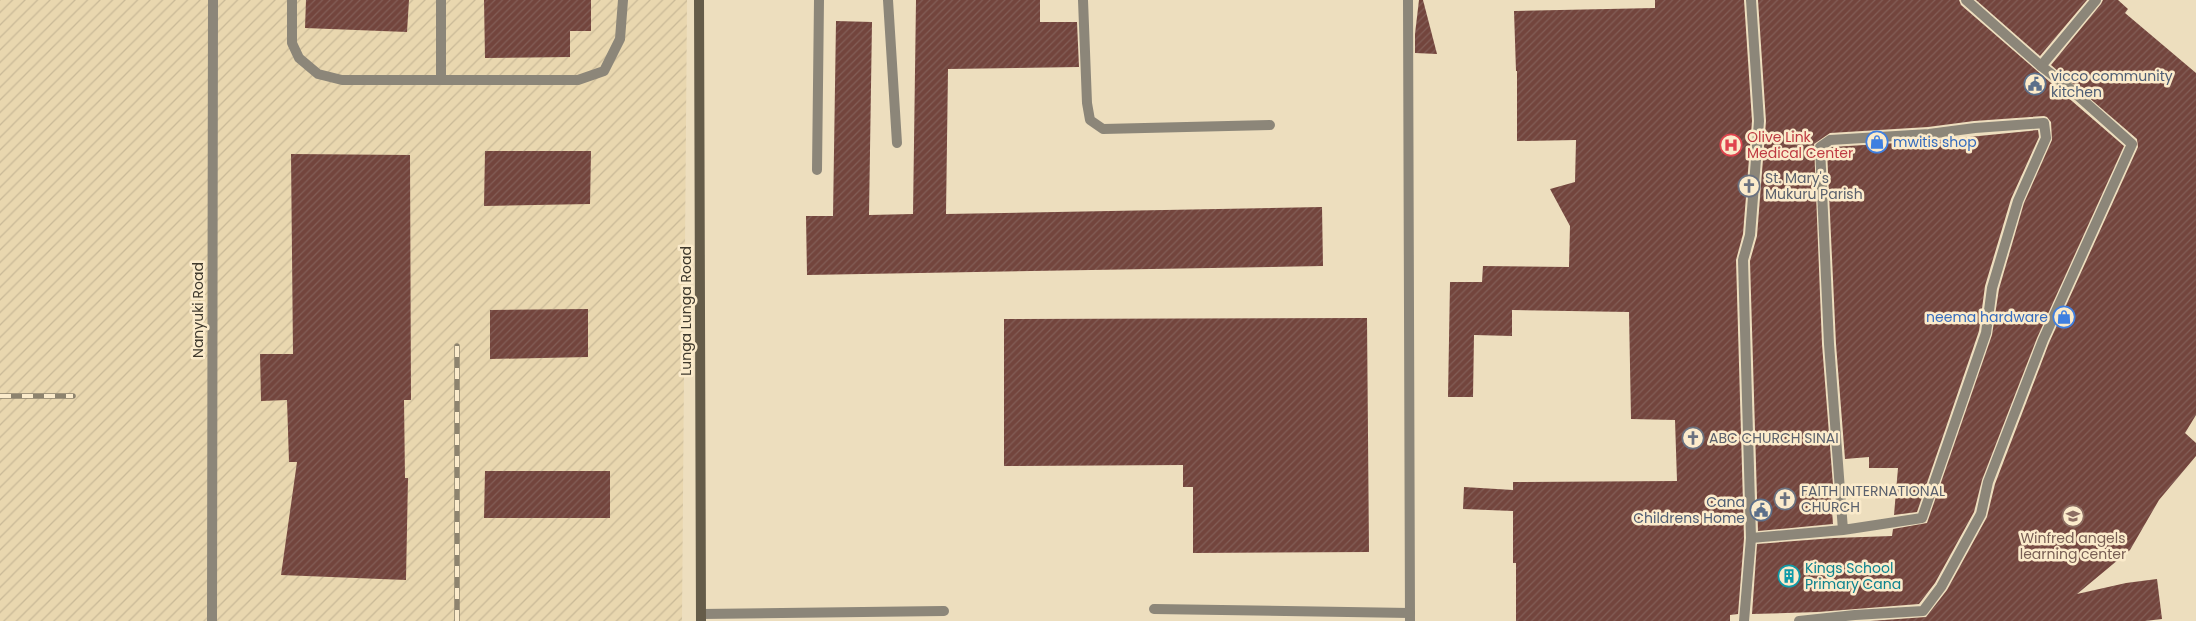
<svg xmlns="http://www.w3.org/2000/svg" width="2196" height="621" font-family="Poppins,sans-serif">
<defs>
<pattern id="industrial-furrows" width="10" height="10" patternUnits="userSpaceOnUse" patternTransform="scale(1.25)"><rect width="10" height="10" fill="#e9d7af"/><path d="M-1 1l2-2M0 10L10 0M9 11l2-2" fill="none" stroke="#c9b997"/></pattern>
<pattern id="building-hatch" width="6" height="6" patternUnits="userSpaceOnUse" patternTransform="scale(1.25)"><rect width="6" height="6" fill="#73453d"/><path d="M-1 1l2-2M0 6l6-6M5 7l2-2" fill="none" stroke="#835e57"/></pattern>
</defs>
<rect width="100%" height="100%" fill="#eddebe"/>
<path fill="url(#industrial-furrows)" d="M0,0H687L682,621H0Z"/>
<g fill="url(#building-hatch)">
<path d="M306,0H409L407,32L305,28Z"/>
<path d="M484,0H591V31H570V57L485,58Z"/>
<path d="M916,0H1040V22H1077L1079,67L948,69L946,214L1322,207L1323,266L807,275L806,216H833L836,21L872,22L869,215L913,214Z"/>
<path d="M1419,0H1423L1437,54L1415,53V34Z"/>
<path d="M1655,0H1744L1752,121L1743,234L1736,260L1744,538L1738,614L1730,615V621H1516V563H1513V511L1463,509L1464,487L1513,490V482L1677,481L1675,420L1631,419L1629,312L1512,310V336L1474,335L1473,397H1448L1450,282H1482L1483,266L1569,267L1570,226L1550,189L1575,182L1576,140L1517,141V71H1516L1514,11L1655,8Z"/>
<path d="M1758,0H1959L1961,5L2124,146L2037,338L1982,480L1974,512L1935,583L1919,604L1818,612L1752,614L1757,544L1834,538L1892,536L1893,529L1927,523L1992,335L1999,289L2024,203L2052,140L2051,122L2047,117L2044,116L1974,121L1928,127L1830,133L1814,144L1822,344L1833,485H1830L1833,524L1758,531L1750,261L1757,236L1766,121Z"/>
<path d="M1976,0H2087L2040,56Z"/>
<path d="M2103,0H2118L2128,9L2125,13L2196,73V415L2185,433L2196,443V456L2159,500L2130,550L2077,594L2126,583L2157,579L2162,619L2145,621H1870L1926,617L1947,590L1987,517L1995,484L2049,343L2138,147L2137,139L2051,65L2101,4Z"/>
<path d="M2038,130L2039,137L2011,199L1985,286L1979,331L1917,512L1894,515L1898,468H1869V457L1845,459L1836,344L1827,150L1832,147L1929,141Z"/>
<path d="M485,151H591L590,204L484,206Z"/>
<path d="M291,154L410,155L411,400H404L405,478H408L406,580L281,575L297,462H289L287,400L261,401L260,354H293Z"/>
<path d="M588,309V357L490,359V310Z"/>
<path d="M1367,318L1369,552L1193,553V487H1183V465L1004,466V319Z"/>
<path d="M485,471H610V518H484Z"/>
</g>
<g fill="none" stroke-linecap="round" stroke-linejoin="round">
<g stroke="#8c8679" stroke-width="10">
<path d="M292,0V43L299,58L318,74L342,80H578L604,71L620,39L623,0"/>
<path d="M441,0V79"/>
<path d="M888,0L897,143"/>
<path d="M1083,0L1087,103L1090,120L1103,129L1270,125"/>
<path d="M1408,0L1410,621"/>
<path d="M817,170L819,0"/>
<path d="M1154,609L1410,613"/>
<path d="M701,614L944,611"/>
</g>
<g stroke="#8c8679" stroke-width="10">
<path d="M1966,0L2041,66L2096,0"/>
<path d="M1751,538L1843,530L1922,518L1986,333L1992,288L2018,201L2046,138L2044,123L1975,128L1929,134L1830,140L1820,147L1829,344L1843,530"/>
<path d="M212,621L213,0"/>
<path d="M1744,621L1751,538L1743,260L1750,235L1759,121L1751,0"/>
<path d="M1799,621L1855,615L1923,611L1941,587L1981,514L1988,482L2043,340L2132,144L2067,86L2041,66"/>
</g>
<path stroke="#655c49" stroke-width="10" d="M699,0L701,621"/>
<g stroke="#8d836e" stroke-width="5.5">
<g id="rail">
<path d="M457,346V621"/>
<path d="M0,396H73"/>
</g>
</g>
<use href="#rail" stroke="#fbebcb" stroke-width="4" stroke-dasharray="11" stroke-linecap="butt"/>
</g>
<defs>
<g id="civic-ring" transform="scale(1.125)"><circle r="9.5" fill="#fbebcb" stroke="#5c6f8a" stroke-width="1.5"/><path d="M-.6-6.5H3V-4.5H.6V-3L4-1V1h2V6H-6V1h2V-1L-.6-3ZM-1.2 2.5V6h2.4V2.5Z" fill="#5c6f8a"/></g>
<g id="shop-ring" transform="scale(1.125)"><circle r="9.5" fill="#fbebcb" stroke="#3f7fe0" stroke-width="1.5"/><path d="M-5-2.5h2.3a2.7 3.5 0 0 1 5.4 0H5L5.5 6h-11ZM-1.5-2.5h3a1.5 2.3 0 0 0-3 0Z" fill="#3f7fe0"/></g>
<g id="hospital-ring" transform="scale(1.125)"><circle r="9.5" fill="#fbebcb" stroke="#e0444e" stroke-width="1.5"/><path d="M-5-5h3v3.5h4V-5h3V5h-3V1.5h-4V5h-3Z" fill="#e0444e"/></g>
<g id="church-ring" transform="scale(1.125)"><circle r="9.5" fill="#fbebcb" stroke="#6b7280" stroke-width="1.5"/><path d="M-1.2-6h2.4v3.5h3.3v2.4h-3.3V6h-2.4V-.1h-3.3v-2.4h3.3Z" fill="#6b7280"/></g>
<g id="school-ring" transform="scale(1.125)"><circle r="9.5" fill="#fbebcb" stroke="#8d6e63" stroke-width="1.5"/><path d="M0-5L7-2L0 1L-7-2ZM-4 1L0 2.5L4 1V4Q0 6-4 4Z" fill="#8d6e63"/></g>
<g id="building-ring" transform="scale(1.125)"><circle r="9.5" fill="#fbebcb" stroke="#0f9aa8" stroke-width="1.5"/><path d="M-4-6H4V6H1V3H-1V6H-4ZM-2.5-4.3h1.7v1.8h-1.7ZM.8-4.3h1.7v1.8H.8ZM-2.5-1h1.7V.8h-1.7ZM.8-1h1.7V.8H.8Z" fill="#0f9aa8"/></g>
</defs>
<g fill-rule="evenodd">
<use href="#civic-ring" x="2035" y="84"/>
<use href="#shop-ring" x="1877" y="142"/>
<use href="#hospital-ring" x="1731" y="145"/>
<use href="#church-ring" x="1749" y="186"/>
<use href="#shop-ring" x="2064" y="317"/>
<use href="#church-ring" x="1693" y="438"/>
<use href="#church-ring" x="1785" y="499"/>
<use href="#civic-ring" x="1761" y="510"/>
<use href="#school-ring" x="2073" y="516"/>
<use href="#building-ring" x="1789" y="576"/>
</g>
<g text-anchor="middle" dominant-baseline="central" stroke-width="5" stroke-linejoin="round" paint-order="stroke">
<g font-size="14" fill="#4e5e75" stroke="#fbebcb" text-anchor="start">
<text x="2051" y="76">vicco community<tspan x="2051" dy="16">kitchen</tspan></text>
<text x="1745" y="502" text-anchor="end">Cana<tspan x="1745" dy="16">Childrens Home</tspan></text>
</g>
<g font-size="14" fill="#be3a42" stroke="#fbebcb" text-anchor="start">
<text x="1747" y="137">Olive Link<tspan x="1747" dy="16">Medical Center</tspan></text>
</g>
<g font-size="14" fill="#366cbe" stroke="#fbebcb" text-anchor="start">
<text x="1893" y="142">mwitis shop</text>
<text x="2048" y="317" text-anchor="end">neema hardware</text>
</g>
<g font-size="14" fill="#5b616d" stroke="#fbebcb" text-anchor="start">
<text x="1765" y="178">St. Mary's<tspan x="1765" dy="16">Mukuru Parish</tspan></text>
<text x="1709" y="438">ABC CHURCH SINAI</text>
<text x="1801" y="491">FAITH INTERNATIONAL<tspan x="1801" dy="16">CHURCH</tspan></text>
</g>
<g font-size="14" fill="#3f392d" stroke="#fbebcb">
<text transform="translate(198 310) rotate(-90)">Nanyuki Road</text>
<text transform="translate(686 311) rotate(-90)">Lunga Lunga Road</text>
</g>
<g font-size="14" fill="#785e54" stroke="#fbebcb">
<text x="2073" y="538">Winfred angels<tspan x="2073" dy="16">learning center</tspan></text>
</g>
<g font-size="14" fill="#0d838f" stroke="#fbebcb" text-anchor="start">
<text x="1805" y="568">Kings School<tspan x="1805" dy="16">Primary Cana</tspan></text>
</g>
</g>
</svg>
